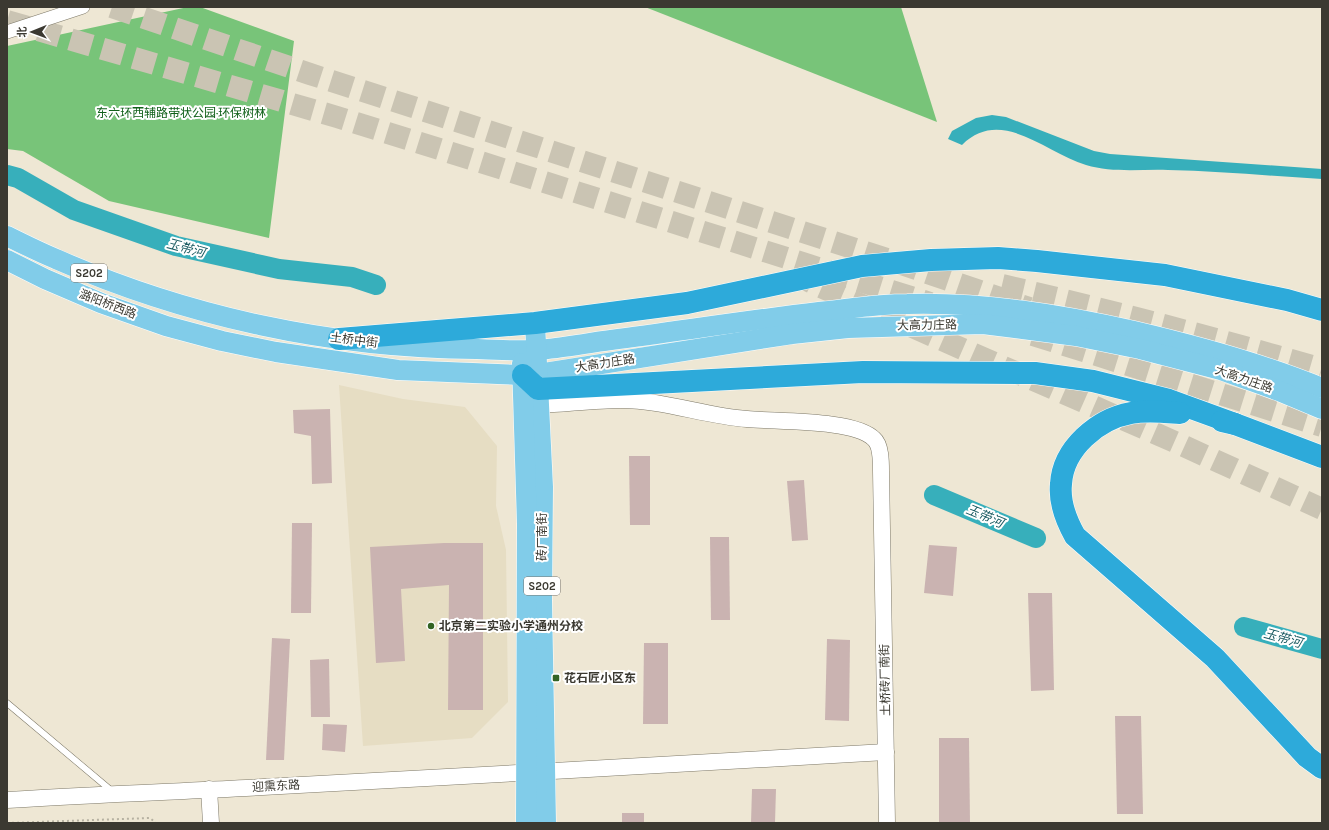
<svg xmlns="http://www.w3.org/2000/svg" width="1329" height="830" font-family="Karla,'Noto Sans SC',sans-serif">
<rect width="100%" height="100%" fill="#eee7d4"/>
<path fill="#e6ddc3" d="M339,385L403,399L465,407L497,446L496,506L506,550L508,702L472,738L363,746Z"/>
<g fill="#78c479">
<path d="M188,7H200L294,41L269,238L109,201L23,151L7,149V46Z"/>
<path d="M645,7H901L937,122Z"/>
</g>
<path fill="#37afbb" d="M992,115L1006,117L1094,151L1110,154L1322,169V179C1271,176 1219,171 1168,170C1141,169 1112,173 1086,165C1046,153 1001,106 962,145L948,139L952,131L976,118Z"/>
<g fill="none" stroke-linecap="round" stroke-linejoin="round">
<g stroke="#37afbb" stroke-width="20">
<path d="M7,175L18,178L74,210L176,246L279,269L352,277L376,285"/>
<path d="M934,495L1036,538"/>
<path d="M1244,627L1322,649"/>
</g>
</g>
<g fill="#cab3b1">
<path d="M330,409L332,483L312,484L311,436L294,433L293,410Z"/>
<path d="M629,456H650V525H630Z"/>
<path d="M804,480L808,540L792,541L787,481Z"/>
<path d="M292,523H312L311,613H291Z"/>
<path d="M710,537H729L730,620H711Z"/>
<path d="M444,543H483V710H448L449,585L401,589L405,661L376,663L370,547Z"/>
<path d="M929,545L957,547L953,596L924,593Z"/>
<path d="M1028,593H1052L1054,690L1031,691Z"/>
<path d="M272,638L290,639L284,760H266Z"/>
<path d="M827,639L850,640L849,721L825,720Z"/>
<path d="M644,643H668V724H643Z"/>
<path d="M329,659L330,717H311L310,660Z"/>
<path d="M1115,716H1141L1143,814H1117Z"/>
<path d="M323,724L347,725L345,752L322,750Z"/>
<path d="M939,738H969L970,823H939Z"/>
<path d="M752,789H776L775,823H751Z"/>
<rect x="622" y="813" width="22" height="10"/>
</g>
<g fill="none" stroke-linecap="round" stroke-linejoin="round">
<g stroke="#cac4b3" stroke-width="22" stroke-dasharray="22 11" stroke-linecap="butt">
<path d="M112,7L310,74L890,260L1029,308"/>
<path d="M7,21L337,117L930,303"/>
<path d="M792,273L821,287L1175,442L1322,509"/>
<path d="M1002,285C1109,310 1216,338 1322,369"/>
<path d="M1033,335L1322,426"/>
</g>
<g stroke="#7e7968" stroke-width="7">
<path id="service" d="M7,703L113,792"/>
</g>
<g stroke="#7e7968" stroke-width="14">
<path id="minor" d="M7,32L83,7"/>
</g>
<g stroke="#7e7968" stroke-width="17">
<g id="tertiary">
<path d="M539,405C566,404 594,400 621,400C664,400 705,416 747,419C776,422 855,419 874,439C881,445 881,462 881,471L887,823"/>
<path d="M209,789L211,823"/>
<path d="M7,800C87,795 166,792 246,788C459,776 673,765 886,752"/>
</g>
</g>
<g stroke="#fff" stroke-width="21">
<g id="primary">
<path d="M7,236C23,244 39,252 56,259C188,317 332,348 476,349C497,350 517,351 537,350C562,348 587,343 611,340C680,331 750,320 819,312C848,309 877,304 907,304C984,302 1059,314 1134,331C1198,346 1261,363 1322,388"/>
<path d="M7,260L45,279L101,303L166,326L222,341L276,352L398,370L523,375L538,374L792,334L848,328L983,324L1076,336L1140,349L1221,370L1279,391L1322,409"/>
<path d="M535,323L543,487L542,601L546,823"/>
<path d="M522,363L527,524L526,823"/>
</g>
</g>
<g stroke="#fff" stroke-width="23">
<g id="motorway">
<path d="M339,339L535,323L687,303L862,266L931,260L998,258L1037,261L1165,275L1287,300L1322,310"/>
<path d="M523,375L538,389L863,372L1035,373L1093,381L1169,400L1235,424"/>
<path d="M1180,413C1164,412 1147,410 1131,413C1098,419 1063,448 1061,484C1059,503 1066,520 1075,536L1215,658L1307,757L1322,768"/>
<path d="M1222,421L1235,424L1322,457"/>
</g>
</g>
<path stroke="#b6b1a1" stroke-width="2" stroke-dasharray="2 3" stroke-linecap="butt" d="M7,823L150,818L156,823"/>
<use href="#service" stroke="#fff" stroke-width="6"/>
<use href="#minor" stroke="#fff" stroke-width="13"/>
<use href="#tertiary" stroke="#fff" stroke-width="16"/>
<use href="#primary" stroke="#81cce9" stroke-width="20"/>
<use href="#motorway" stroke="#2daada" stroke-width="22"/>
</g>
<g fill="#336324" stroke="#fff" stroke-width="1.5">
<circle cx="431" cy="626" r="4"/>
<rect x="552" y="674" width="8" height="8" rx="2"/>
</g>
<g text-anchor="middle" dominant-baseline="central" stroke-width="4" stroke-linejoin="round" paint-order="stroke">
<g fill="#fff" stroke="#76746f" stroke-width="1">
<rect x="71" y="264" width="36" height="18" rx="3"/>
<rect x="524" y="577" width="36" height="18" rx="3"/>
</g>
<g font-size="11" font-weight="bold" fill="#3b3931">
<text x="89" y="273">S202</text>
<text x="542" y="586">S202</text>
</g>
<g font-size="12" fill="#11611a" stroke="#fff">
<text x="181" y="113">东六环西辅路带状公园·环保树林</text>
</g>
<g font-size="12" fill="#3b3931" stroke="#fff">
<text transform="translate(108 304) rotate(21)">潞阳桥西路</text>
<text transform="translate(927 325) rotate(-1)">大高力庄路</text>
<text transform="translate(354 340) rotate(7)">土桥中街</text>
<text transform="translate(605 363) rotate(-9)">大高力庄路</text>
<text transform="translate(1244 379) rotate(19)">大高力庄路</text>
<text transform="translate(542 537) rotate(-90)">砖厂南街</text>
<text transform="translate(885 680) rotate(-91)">土桥砖厂南街</text>
<text transform="translate(276 786) rotate(-3)">迎熏东路</text>
</g>
<g font-size="12" font-weight="bold" fill="#3b3931" stroke="#fff" text-anchor="start">
<text x="439" y="626">北京第二实验小学通州分校</text>
<text x="564" y="678">花石匠小区东</text>
</g>
<g font-size="13" font-style="italic" fill="#1c5c63" stroke="#fff">
<text transform="translate(186 248) rotate(15)">玉带河</text>
<text transform="translate(985 516) rotate(23)">玉带河</text>
<text transform="translate(1283 638) rotate(16)">玉带河</text>
</g>
</g>
<rect width="1329" height="830" fill="none" stroke="#3b3931" stroke-width="16"/>
<g transform="translate(32 32) rotate(269)" stroke="#ffffff" stroke-width="3" paint-order="stroke">
<path d="M0-3L7 15L0 10L-7 15Z" fill="#3b3931"/>
<text y="-6" font-size="11" font-weight="bold" text-anchor="middle" fill="#3b3931">北</text>
</g>
</svg>
